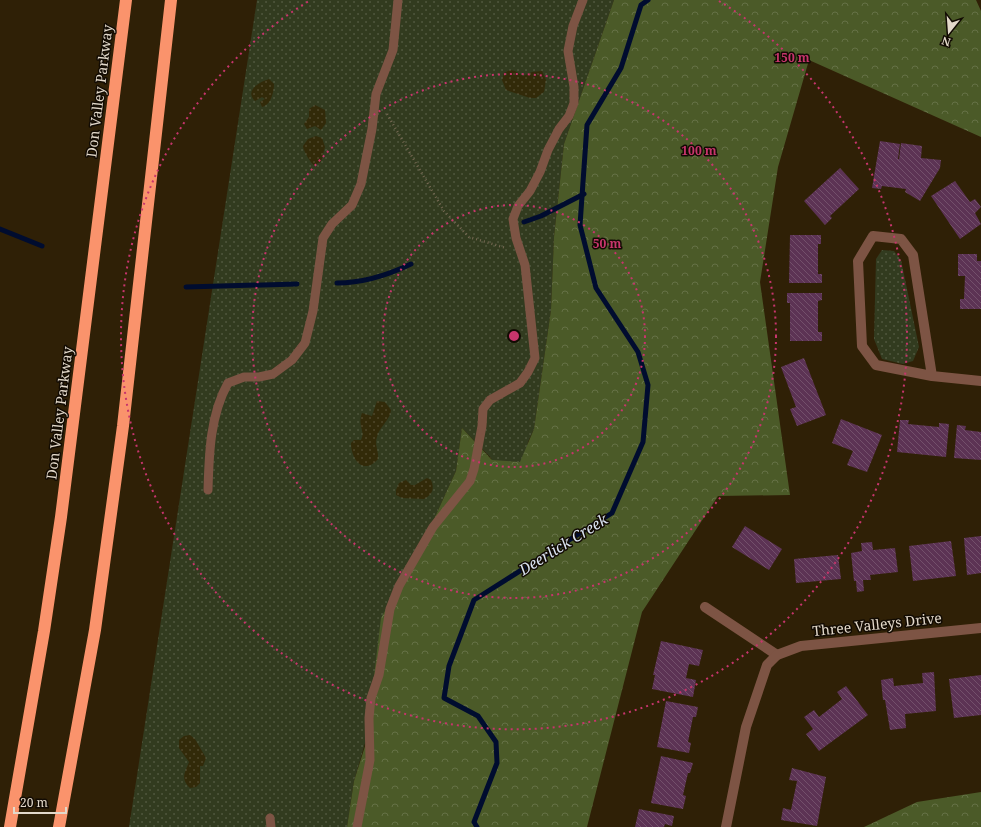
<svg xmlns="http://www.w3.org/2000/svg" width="981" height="827" font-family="'Noto Serif',serif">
<defs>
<pattern id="grass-dots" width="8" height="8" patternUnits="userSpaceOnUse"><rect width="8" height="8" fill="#323b1f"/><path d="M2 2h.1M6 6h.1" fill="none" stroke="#50573e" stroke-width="1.8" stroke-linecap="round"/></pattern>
<pattern id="forest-crowns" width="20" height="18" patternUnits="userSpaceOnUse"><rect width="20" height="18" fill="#4b5a28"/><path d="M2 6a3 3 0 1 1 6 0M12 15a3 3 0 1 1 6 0" fill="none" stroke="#657146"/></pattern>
<pattern id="sand-dots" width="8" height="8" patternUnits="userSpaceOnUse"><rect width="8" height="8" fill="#322a09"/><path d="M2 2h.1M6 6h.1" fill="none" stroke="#50482c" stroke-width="1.8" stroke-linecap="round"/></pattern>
<pattern id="building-back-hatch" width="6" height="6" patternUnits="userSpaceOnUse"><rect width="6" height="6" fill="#5c3354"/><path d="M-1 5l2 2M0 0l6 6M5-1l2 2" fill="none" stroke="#73506b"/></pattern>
</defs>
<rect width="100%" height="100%" fill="#2f2006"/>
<g fill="url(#grass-dots)">
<path d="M257,0H614L564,144L554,237L551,310L534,429L528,442L525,464L494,468L491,458L462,428L456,471L424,541L354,781L347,827H129Z"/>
<path d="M882,250L894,251L901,260L919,347L913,361L903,364L882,359L874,339L876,259Z"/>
</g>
<g fill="url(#forest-crowns)">
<path d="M614,0H976L981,11V137L809,60L778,167L760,282L790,495L718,496L642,612L587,827H347L354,781L366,743L381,618L424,541L456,471L462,428L492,460L520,462L534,429L551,310L554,237L564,144Z"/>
<path d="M981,792V827H864L917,802Z"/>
</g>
<g fill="url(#sand-dots)">
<path d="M510,70L515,71L523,76L532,72L542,71L546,80L544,92L536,98H530L506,90L502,80L504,73Z"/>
<path d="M269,79L274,84C274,92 271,105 262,107L260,102L265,99L262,97L255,101C244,90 260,82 269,79Z"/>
<path d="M315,105L325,110L326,123L321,130L315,126L307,129L304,124L309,117V109Z"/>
<path d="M316,136L322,138L325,147L321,162L314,165C311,164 303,150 303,146L308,139Z"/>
<path d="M377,401L385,402L391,410C391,419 379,427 377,437C374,444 379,451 378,459C363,476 351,459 351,443L354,440H361C366,431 357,426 362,413L372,416Z"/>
<path d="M427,478L431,480C435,489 432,495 424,499L402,498L396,495V490L399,483L406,480L411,485H415Z"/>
<path d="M190,735L195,739L206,758L203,766H200V783L196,787L190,788C180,778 185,773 189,762L179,748V740L184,736Z"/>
</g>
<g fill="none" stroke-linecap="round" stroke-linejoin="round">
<g stroke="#000c2f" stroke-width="5">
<path d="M524,222L541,216L584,194"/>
<path d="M0,229L42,246"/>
<path d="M337,283C362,283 388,275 411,264"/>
<path d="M186,287L297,284"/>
<path d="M477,827L474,822L497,763L496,742L478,716L444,698L449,666L474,600L612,513L643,442L648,385L638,352L596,288L580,225L587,125L621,68L641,5L648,0"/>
</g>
</g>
<g fill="url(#building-back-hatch)">
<path d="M880,141L900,144L898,159H899L901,143L922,146L921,158L941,160L940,168L920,201L905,192L906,189L882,186L881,189L872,188Z"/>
<path d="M840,168L859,189L830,216L832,218L825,225L804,201Z"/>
<path d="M955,181L970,202L975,199L981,207L975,213L981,224L960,239L931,196Z"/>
<path d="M790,235H821V244H818V274H822V283H789Z"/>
<path d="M958,254H977V261H981V309H960V299H964L965,276H958Z"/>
<path d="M787,293H822V300L818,301V332H822V341H790V303H787Z"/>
<path d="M804,358L826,415L797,426L790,409L796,407L781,367Z"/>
<path d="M841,419L882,435L867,472L847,465L853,451L832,443Z"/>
<path d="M900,420H909L908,424L939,427V423L949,424L946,457L897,452Z"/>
<path d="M957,425L966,426L965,430L981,432V460L954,458Z"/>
<path d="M745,526L782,549L769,570L732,547Z"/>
<path d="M981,536V573L967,575L964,538Z"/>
<path d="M951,541L956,576L913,581L909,546Z"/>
<path d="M872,542L873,550L895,548L898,572L870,575L871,580H863L864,591L857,592L856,581H854L851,553L862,551L861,543Z"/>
<path d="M838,555L841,579L796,583L794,559Z"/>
<path d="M661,641L703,650L699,666L689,664L686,678L696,680L693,697L652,689L655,675H653Z"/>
<path d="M934,672L936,711L905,714L906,728L890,730L885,700H883L881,680L893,678L894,686L923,683L922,673Z"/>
<path d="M981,675V715L954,718L949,679Z"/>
<path d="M846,686L868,715L819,751L806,734L813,729L804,717L814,710L819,717L842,699L837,692Z"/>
<path d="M666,701L698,707L696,717H693L688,742L691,743L689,753L657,747Z"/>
<path d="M661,756L693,763L690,773H688L683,795L686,796L683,809L651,803Z"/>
<path d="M792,768L826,777L817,826L781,820L783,808L791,810L797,781L789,780Z"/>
<path d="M639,809L674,816L672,826L665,824L664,827H635Z"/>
</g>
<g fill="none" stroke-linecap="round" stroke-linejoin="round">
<path stroke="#776a54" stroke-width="2.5" stroke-dasharray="1 3" stroke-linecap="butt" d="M387,114L444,211L469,237L506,248"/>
<g stroke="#7d5444" stroke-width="9">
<path d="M208,490C209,455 210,415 228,383L244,377H259L273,374L292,360L305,343L313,311L323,238L332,224L352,205L361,184L372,129L376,94L393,50L398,0"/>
<path d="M270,818L271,827"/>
<path d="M357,827L370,760L369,718L371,698L379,675L390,609L399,586L433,527L470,481L474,469L482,426L483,409L490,400L520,383L528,372L535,358L525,265L516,238L513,219L518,206L530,191L540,172L548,150L559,129L569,116L574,103V87L568,51L573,26L583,0"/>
</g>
<g stroke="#7d5444" stroke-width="10">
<path d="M932,376L913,255L901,239L873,236L858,261L862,346L876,365L932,376L981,381"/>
<path d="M705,607L777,655"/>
<path d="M726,827L746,727L767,665L777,655L801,646L981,628"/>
</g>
<g stroke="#fa936c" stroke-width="12">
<path d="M10,827L44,631L61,517L126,0"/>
<path d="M59,827L95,630L123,426L171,0"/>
</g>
</g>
<g fill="none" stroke="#c7356c" stroke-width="2" stroke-dasharray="2 4">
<circle cx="514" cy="336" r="131"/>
<circle cx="514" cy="336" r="262"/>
<path d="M719 1A393 393 0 1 1 309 1"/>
</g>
<g text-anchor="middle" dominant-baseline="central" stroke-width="3" stroke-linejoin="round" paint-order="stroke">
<g font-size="14" fill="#e3d9ca" stroke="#120b03">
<text transform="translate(99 91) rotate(-83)">Don Valley Parkway</text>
<text transform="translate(59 413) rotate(-83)">Don Valley Parkway</text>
<text transform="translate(877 624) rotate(-6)">Three Valleys Drive</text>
</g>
<g font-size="15" font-style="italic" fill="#dae3f1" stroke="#120b03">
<text transform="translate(563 544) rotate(-32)">Deerlick Creek</text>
</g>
</g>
<circle cx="514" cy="336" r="6" fill="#c7356c" stroke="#120b03" stroke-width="2"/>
<g font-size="12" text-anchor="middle" font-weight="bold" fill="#c7356c" stroke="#120b03" stroke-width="3" stroke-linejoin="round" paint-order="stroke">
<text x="792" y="62">150 m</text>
<text x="699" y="155">100 m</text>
<text x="607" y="248">50 m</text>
</g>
<g transform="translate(949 32) rotate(197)" stroke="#120b03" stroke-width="3" paint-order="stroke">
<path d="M0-3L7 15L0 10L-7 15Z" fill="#e3d9ca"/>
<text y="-6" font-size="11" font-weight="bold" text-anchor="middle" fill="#e3d9ca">N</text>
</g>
<path d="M14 807v6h52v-6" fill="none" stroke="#e3d9ca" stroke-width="2"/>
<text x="20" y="807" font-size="12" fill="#e3d9ca" stroke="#120b03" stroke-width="3" paint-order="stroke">20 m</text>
</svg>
